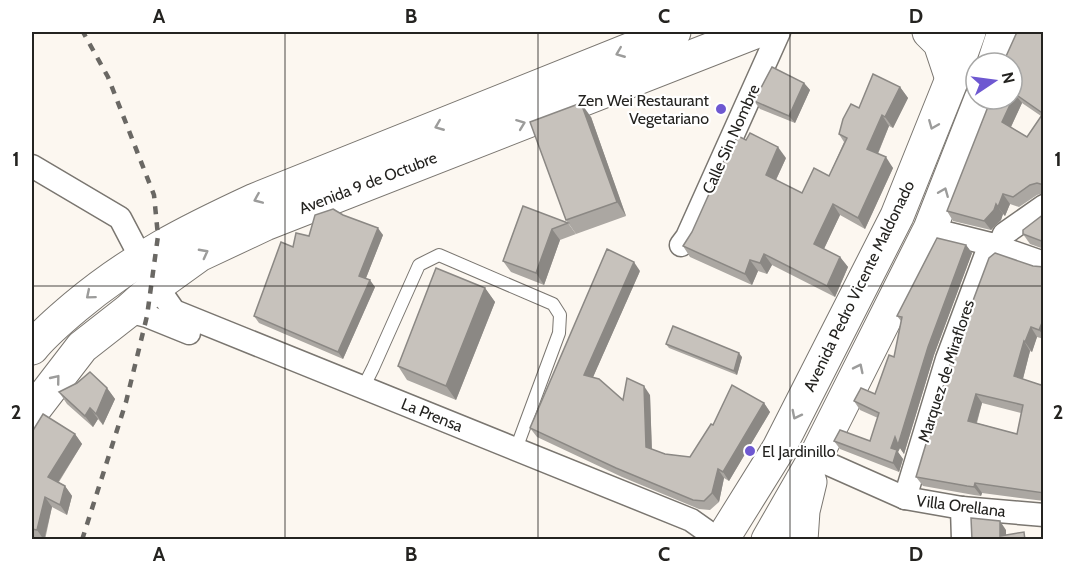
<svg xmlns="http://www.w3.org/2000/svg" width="1075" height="571" font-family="Cabin,sans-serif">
<rect width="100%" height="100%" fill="#fcf7f0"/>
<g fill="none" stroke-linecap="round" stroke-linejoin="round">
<g stroke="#7a7670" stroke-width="14">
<path id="lane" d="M363,388L373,368L419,265L439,255L553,304L560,315L559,333L516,449"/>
</g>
<g stroke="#7a7670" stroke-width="25">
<g id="street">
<path d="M32,166L120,218L153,281L174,311L691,520L715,537"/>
<path d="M930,229L990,244L1044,263"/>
<path d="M681,245L687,237L779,32"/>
<path d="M999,247L1004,234L1044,206"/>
<path d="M128,311L147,316L189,333"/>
<path d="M815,458L905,498L962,508L1044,515"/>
<path d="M905,498L947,359L990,244"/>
<path d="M962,508L963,540"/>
</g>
</g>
<g stroke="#7a7670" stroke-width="35">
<g id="primary">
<path d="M929,32L940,43L952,79"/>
<path d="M994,63L1004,32"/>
<path d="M32,348C44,333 60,320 75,307C132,259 188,231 255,200L674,32"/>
<path d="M32,412L82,347L128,311L156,286L199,255L265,224L755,32"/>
<path d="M728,530L779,448L897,216L952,79L969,32"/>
<path d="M768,540L815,458L930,229L981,99"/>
<path d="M801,540L803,511L810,482"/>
</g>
</g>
<use href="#lane" stroke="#fff" stroke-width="12"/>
<use href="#street" stroke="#fff" stroke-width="22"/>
<use href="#primary" stroke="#fff" stroke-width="33"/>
<path stroke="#6a6864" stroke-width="4.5" stroke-dasharray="8 8" stroke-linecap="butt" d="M82,540L126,402L147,316L158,236L154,195L108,77L83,32"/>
</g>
<g fill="#aba7a2" fill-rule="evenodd">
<path d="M1044,34V193L1037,195L1019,207L1010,204L1005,216L1003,214L1001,220L991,230L953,221L947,211ZM1022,103L1041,116L1027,137L1011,127Z"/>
<path d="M804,83L810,90L795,123L760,109L754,101Z"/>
<path d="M900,87L908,98L893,128L889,126L878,154L893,168L865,229L840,215L824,249L840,257L848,267L835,297L772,265L767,274L758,271L752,285L690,257L683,246L786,158L776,180L802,193L829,176L844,142L839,134L859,108Z"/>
<path d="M591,117L626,216L576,234L566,220Z"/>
<path d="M523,206L568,223L576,234L560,240L544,285L511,272L503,261Z"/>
<path d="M1044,214V249L1030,244L1023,234Z"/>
<path d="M343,215L383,235L366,278L375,287L343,359L259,323L254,316L293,247Z"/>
<path d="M966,245L972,253L934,355L904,454L900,448L898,452L903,459L899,472L840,449L834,441H870L878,418L860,410L854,401L875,394L894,357L901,321L897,316Z"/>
<path d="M1033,266L1044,267V339L1037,337L1032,352L1030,351L1023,379L1041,385L1044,380V501L982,493L981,496L974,495L923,486L916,477ZM982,403L1021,413L1017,434L977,423Z"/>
<path d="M640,271L593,377L623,400L650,395L652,450L665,454L690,457L713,425L764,403L770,412L729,481L724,478L719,502L710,510L699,509L622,477L537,437L530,428Z"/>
<path d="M485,288L495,302L456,400L407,380L398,366Z"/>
<path d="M666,344L742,357L737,375L669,348Z"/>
<path d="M107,388L115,399L103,425L98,419L93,427L67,404L59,392Z"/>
<path d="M32,432L75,434L82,444L59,482L65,486L72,496L67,515L52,507L45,540L32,538Z"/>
</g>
<g fill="#8b8884">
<path d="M804,83L810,90L795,123L789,116Z"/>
<path d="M900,87L908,98L893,128L885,117Z"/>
<path d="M1015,94L1022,103L1009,131L1002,122Z"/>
<path d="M581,103L591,117L626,216L617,202Z"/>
<path d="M882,115L889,126L875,160L867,149Z"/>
<path d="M778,147L786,158L773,186L766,175Z"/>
<path d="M886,157L893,168L865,229L858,218Z"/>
<path d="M1003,194L1010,204L1005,216L998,207Z"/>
<path d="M833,204L840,215L821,255L814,244Z"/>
<path d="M996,204L1003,214L1001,220L991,230L984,221Z"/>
<path d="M378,228L383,235L364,283L359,276Z"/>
<path d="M552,229L560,240L544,285L536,273Z"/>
<path d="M966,245L972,253L934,355L904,454L900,448L898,452L903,459L899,472L893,463L891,448Z"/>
<path d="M764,254L772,265L767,274L760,263Z"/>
<path d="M840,257L848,267L835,297L827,286Z"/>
<path d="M750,260L758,271L752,285L745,274Z"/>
<path d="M634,262L640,271L590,384L584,375Z"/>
<path d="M370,280L375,287L343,359L338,352Z"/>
<path d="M485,288L495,302L456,400L446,386Z"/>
<path d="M1044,318V336L1039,330Z"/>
<path d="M1031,327L1037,337L1032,352L1025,342Z"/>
<path d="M1024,341L1030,351L1021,386L1014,376Z"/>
<path d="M739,353L742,357L737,375L734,371Z"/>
<path d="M644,386L650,395L652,456L646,447Z"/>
<path d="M107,388L115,399L103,425L96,414Z"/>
<path d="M976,394L982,403L974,431L968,421Z"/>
<path d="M764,403L770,412L729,481L723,472Z"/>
<path d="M90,408L98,419L93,427L85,416Z"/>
<path d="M75,434L82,444L55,487L48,477Z"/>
<path d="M718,469L724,478L719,502L712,493Z"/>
<path d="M975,483L982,493L981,496L974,487Z"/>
<path d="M65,486L72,496L67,515L60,505Z"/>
<path d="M45,497L52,507L44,540L37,530Z"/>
<path d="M1000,521L1006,530V540L1000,536Z"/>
</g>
<g fill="#c7c2bc" stroke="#8b8884" stroke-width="1.5" fill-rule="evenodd">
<path d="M1017,32H1037L1044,34V108L1041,112L1015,94L1002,122L1027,137L1044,112V185L1037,183L1030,185L1013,197L1003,194L998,207L996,204L994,210L984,221L947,211L991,99H1012V63H1003Z"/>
<path d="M772,67L804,83L789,116L754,101Z"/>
<path d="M873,74L900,87L885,117L882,115L867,149L886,157L858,218L833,204L814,244L840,257L827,286L764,254L760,263L750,260L745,274L683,246L692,232L726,156L738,136L746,140L750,133L778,147L766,175L802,193L814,168L829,176L847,138L839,134L843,119L851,104L859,108Z"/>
<path d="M581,103L617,202L566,220L530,122Z"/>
<path d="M523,206L568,223L552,229L536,273L503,261Z"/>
<path d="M333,209L343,215L378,228L359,276L370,280L338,352L254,316L281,242L293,247L296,233L309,236L315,215Z"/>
<path d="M1044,214V242L1023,234V230Z"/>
<path d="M937,238L966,245L928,347L898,445L895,437L891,448L897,450L893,463L834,441L840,430L870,441L879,413L854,401L861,388L875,394L889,355L894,357L902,317L897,316Z"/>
<path d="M607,249L634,262L584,375L599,379L623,400L627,378L644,386L646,447L665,454L690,457L711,424L713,425L732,385L764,403L723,472L718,469L712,493L704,501L693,500L616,468L530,428Z"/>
<path d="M995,253L1033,266L1044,267V318L1039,330L1031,327L1025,342L1024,341L1014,376L1041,385L1044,380V493L975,483L974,487L967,486L916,477L953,354L989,258ZM976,394L1023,405L1017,434L968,421Z"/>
<path d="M436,268L485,288L446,386L398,366Z"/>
<path d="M673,326L739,353L734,371L666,344Z"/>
<path d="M90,372L107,388L96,414L90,408L85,416L59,392L77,383Z"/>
<path d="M43,414L75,434L48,477L65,486L60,505L45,497L37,530L32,529V432Z"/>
<path d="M971,518L1000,521V536L1024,532L1025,540H972Z"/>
</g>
<defs><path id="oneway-chevron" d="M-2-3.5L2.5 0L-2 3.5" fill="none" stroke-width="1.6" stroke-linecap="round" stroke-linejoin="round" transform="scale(1.5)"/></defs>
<g stroke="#9c9c9b">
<use href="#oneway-chevron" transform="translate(620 53) rotate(158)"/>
<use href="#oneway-chevron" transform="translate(521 124) rotate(-21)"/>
<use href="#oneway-chevron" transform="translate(933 125) rotate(112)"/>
<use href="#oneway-chevron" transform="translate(439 126) rotate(158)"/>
<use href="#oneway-chevron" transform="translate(944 192) rotate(-68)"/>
<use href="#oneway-chevron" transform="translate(258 199) rotate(157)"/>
<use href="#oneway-chevron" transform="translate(204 253) rotate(-28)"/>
<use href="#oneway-chevron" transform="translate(90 295) rotate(140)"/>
<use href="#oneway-chevron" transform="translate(859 368) rotate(-64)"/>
<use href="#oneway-chevron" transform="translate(56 379) rotate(-51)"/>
<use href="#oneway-chevron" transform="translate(796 415) rotate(117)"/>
</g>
<path fill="none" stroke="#242320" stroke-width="1.5" stroke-opacity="0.55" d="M285,32V540M538,32V540M790,32V540M32,286H1044"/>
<g fill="#6e58d1" stroke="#fff" stroke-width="2">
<circle cx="721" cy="109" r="6"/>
<circle cx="750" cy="451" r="6"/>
</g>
<g text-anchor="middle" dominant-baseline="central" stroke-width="4.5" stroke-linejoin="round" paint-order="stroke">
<g font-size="16" fill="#242320" stroke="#fff" text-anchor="end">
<text x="709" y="100">Zen Wei Restaurant<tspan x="709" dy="18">Vegetariano</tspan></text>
<text x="762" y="451" text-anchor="start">El Jardinillo</text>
</g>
<g font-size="16" fill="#242320" stroke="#fff">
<text transform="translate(731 139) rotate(-66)">Calle Sin Nombre</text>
<text transform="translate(368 183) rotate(-21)">Avenida 9 de Octubre</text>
<text transform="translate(859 286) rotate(-64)">Avenida Pedro Vicente Maldonado</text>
<text transform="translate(946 371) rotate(-72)">Marquez de Miraflores</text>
<text transform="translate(432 415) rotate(22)">La Prensa</text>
<text transform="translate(961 506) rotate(7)">Villa Orellana</text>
</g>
</g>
<rect width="1075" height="571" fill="none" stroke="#ffffff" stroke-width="66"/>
<g transform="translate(994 81) rotate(77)"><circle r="28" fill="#ffffff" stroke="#a7a7a6" stroke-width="1.5"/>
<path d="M0-4.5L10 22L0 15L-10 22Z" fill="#6e58d1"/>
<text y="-9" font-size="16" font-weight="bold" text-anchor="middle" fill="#242320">N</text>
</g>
<rect x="33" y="33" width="1009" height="505" fill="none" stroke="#242320" stroke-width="2"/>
<g font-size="20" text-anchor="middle" font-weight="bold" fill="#242320">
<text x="159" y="23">A</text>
<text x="411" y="23">B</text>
<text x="664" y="23">C</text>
<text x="916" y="23">D</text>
<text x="16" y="166">1</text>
<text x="1058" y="166">1</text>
<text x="16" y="419">2</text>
<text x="1058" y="419">2</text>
<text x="159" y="561">A</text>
<text x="411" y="561">B</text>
<text x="664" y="561">C</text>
<text x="916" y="561">D</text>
</g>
</svg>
